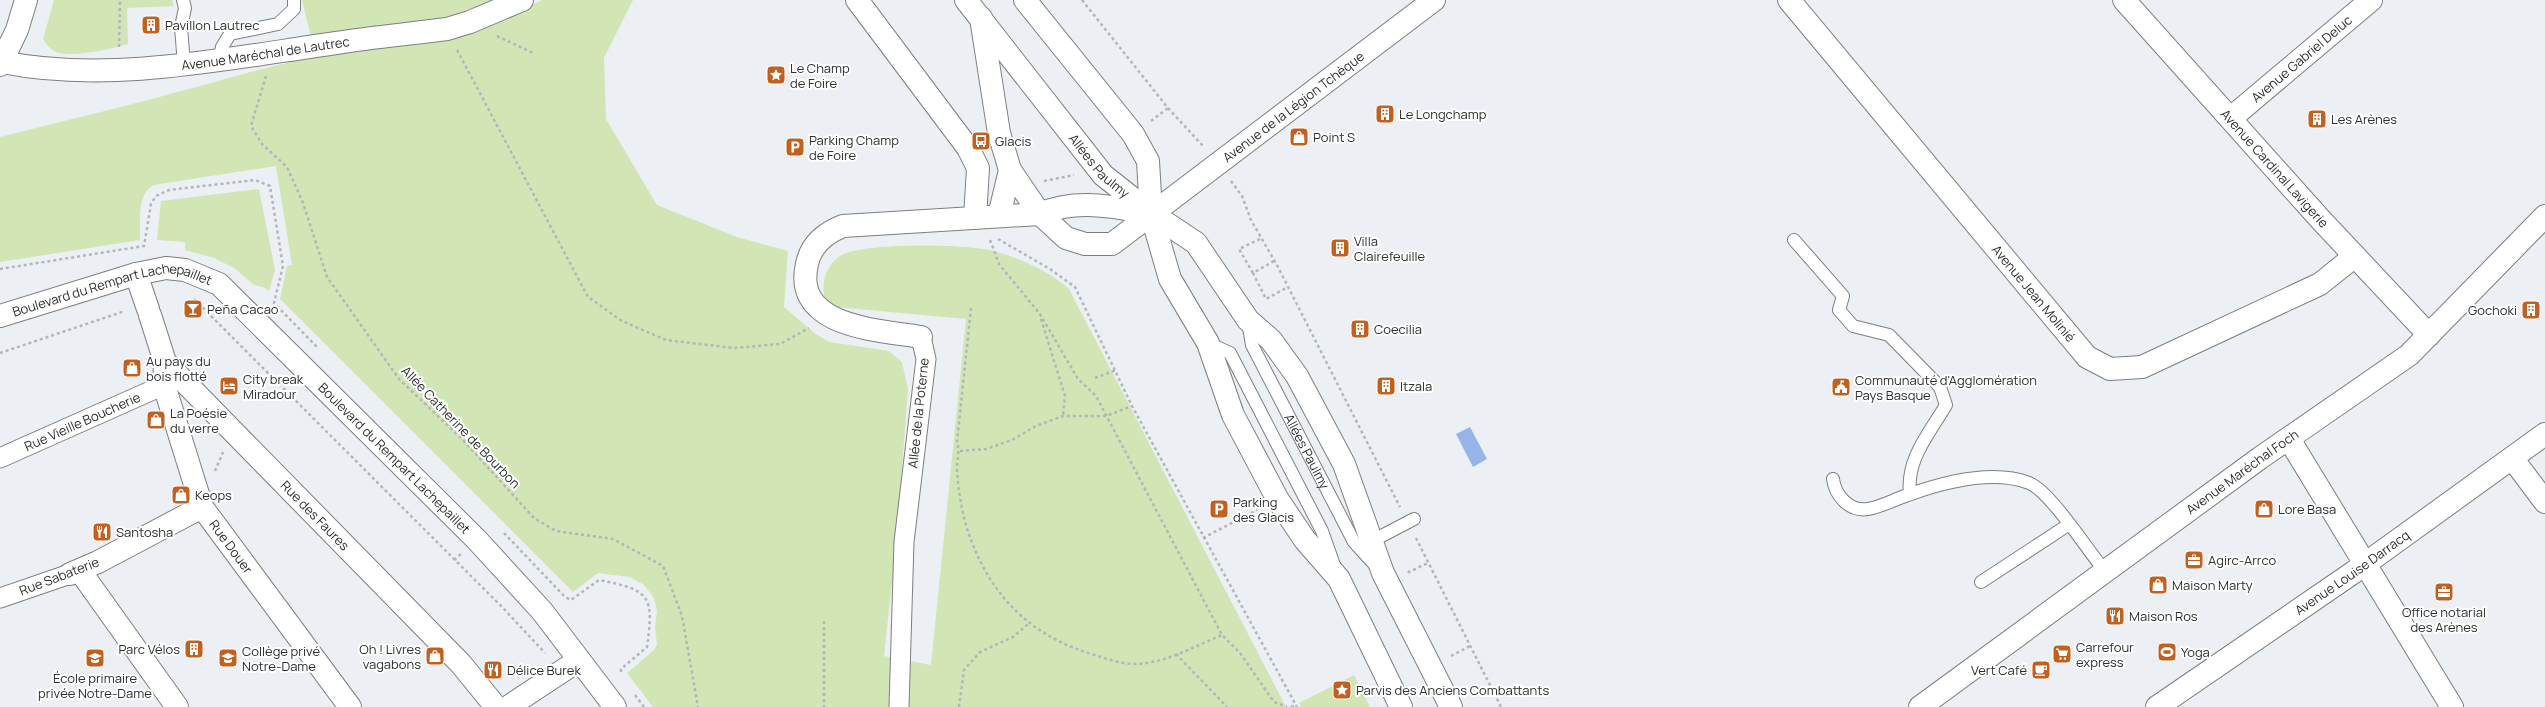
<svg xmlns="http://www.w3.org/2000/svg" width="2545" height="707" font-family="Manrope,sans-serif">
<rect width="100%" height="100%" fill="#ecf0f5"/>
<g fill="#d2e5b4">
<path d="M54,0H172L174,6L127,8L128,44C112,49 75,57 59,53C51,51 47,45 43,39Z"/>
<path d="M302,0H497L422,25L311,37Z"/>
<path d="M542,0H633L604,58L606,119L657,205L737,237L788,251L784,307L817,335L830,342L889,351L902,362L908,390L896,545L884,656L931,665L966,319L836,307L825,300C821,284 825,266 840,256C862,242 968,244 994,251C1022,259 1047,270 1069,289L1286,707H653L627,673L654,650L657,644L655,627L657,611L654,598L644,585L630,577L598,573L573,592L280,299L287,266L292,265L276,166L154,185C136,194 141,222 140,240L0,262V137C80,117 160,98 239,75C263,68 289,64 313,54L502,20Z"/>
<path d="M259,189L275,270L269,291L263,287L254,285L234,268L214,258L185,250V242L157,240L161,201Z"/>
<path d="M1354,675L1370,707H1301L1299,703Z"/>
</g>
<path fill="#95b4e9" d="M1470,427L1487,459L1473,467L1456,434Z"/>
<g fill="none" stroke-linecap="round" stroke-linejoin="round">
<g stroke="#7b7f82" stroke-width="14">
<g id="service">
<path d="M183,0L185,8L181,27L184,65"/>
<path d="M219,60L222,47L230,34L278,24L294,9V0"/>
<path d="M1794,240L1843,296L1839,310L1853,326L1889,335L1940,387L1946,405C1929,434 1906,459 1910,494"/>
<path id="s1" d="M1248,321L1252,345L1354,542L1375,565"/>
<path d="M1208,343L1230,353L1322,531L1334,565"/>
<path d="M1833,479C1835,495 1849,512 1868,509C1881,507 1895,499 1908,495C1944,482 1992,469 2029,483C2050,491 2088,551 2105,571"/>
<path d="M1372,541L1414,519"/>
<path d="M1981,582L2068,525"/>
</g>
</g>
<g stroke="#7b7f82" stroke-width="21">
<g id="pedestrian">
<path id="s2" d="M0,458L164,385"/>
<path d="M0,598L70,574"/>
<path d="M899,707L904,542L926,359L921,337"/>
</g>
</g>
<g stroke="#7b7f82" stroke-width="24">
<g id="minor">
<path d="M857,0L968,148L978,168L975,218"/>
<path id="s3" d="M1789,0L2087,357L2110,369L2142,367L2320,284L2355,256"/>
<path id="s4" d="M2124,0L2321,220L2429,335"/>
<path id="s5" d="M2,62C109,84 229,58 336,43C373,37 410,34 447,29L470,22L522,0"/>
<path id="s6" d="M2231,118L2371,0"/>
<path d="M999,216L1010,170"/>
<path d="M136,274L148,309"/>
<path id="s7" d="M150,315L165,362L461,664L496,707"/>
<path id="s8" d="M0,316L136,274L166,268L185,270L219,284L476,539L542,611L615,707"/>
<path d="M921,337C880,330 792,328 807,264C811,244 825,233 843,226L1040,214"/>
<path id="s9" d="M165,362L164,385L202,507L350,707"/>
<path d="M2289,439L2452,707"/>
<path d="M2512,458L2545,502"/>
<path d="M80,571L177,707"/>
<path d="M70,574L98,562L202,507"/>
<path d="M508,707L579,660"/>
<path id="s10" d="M1920,707L2260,458L2409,355L2545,216"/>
<path id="s11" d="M2157,707L2354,572L2545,434"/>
</g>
</g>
<g stroke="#7b7f82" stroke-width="24">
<g id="tertiary">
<path id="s12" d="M981,18L999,133L1010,170L1040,214L1066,238L1085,244H1112L1434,0"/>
<path d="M0,65L17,30L26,0"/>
<path d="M1040,214C1077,198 1113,207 1151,213"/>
</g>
</g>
<g stroke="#7b7f82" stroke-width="24">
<g id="secondary">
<path id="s13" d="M966,0L1103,175L1151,213L1196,243L1248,320L1271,340L1297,376L1344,464L1383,573L1451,707"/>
<path d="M1025,0L1133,134L1148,161L1151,213L1170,279L1208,343L1233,415L1278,500L1305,540L1339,579L1401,707"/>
</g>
</g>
<g stroke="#b2b6ba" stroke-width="2.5" stroke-dasharray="3 3" stroke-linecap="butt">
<path d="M1082,0L1168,108L1203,146"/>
<path d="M497,36L533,53"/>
<path d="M119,47L120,0"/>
<path d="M457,50L588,297L622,321L666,340L734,348L780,344L809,328"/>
<path d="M266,76L251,126L262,144L287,167L303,203L327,277L399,379L463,440L534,518L556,531L613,539L663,566L682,616L698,707"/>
<path d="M1151,121L1168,108"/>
<path d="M1044,181L1074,175"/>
<path d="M1231,181L1242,196L1251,220L1278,267L1400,507"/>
<path d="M998,239L1050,269L1075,287L1132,406L1297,707"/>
<path d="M990,240L999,264L1040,314L1078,379L1096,396L1222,635L1240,653L1274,702L1287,707"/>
<path d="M1274,261L1253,273L1266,299L1288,287"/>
<path d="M0,269L144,246L151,204L156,196L169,190L255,180L270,186L283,266L274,303L318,348"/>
<path d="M1253,273L1239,249L1262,238"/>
<path d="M194,299L503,608L545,653"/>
<path d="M971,308L957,442C960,452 957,459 957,469C958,492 963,519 971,540C994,601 1036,639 1098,656C1110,660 1123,664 1136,664C1166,663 1195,646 1222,635"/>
<path d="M1041,319L1065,396L1063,416"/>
<path d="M0,353L125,311"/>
<path d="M1095,378L1116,370"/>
<path d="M960,451L986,449L1012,440L1036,426L1063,416H1106L1132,406"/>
<path d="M215,471L223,452"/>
<path d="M504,533L565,597L571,600L599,580C651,590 654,596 647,647L621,669V675"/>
<path d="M1203,538L1257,510"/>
<path d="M1416,538L1501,707"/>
<path d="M454,560L461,554"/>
<path d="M1408,571L1409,572L1428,563"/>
<path d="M824,621V707"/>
<path d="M1176,654L1227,707"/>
<path d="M1451,656L1470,646"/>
<path d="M635,695L644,707"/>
<path d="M959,707L964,670L980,652L1013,637L1028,624"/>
<path d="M1291,707L1296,704"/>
</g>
<use href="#service" stroke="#fff" stroke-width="12"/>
<use href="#pedestrian" stroke="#fff" stroke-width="19"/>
<use href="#minor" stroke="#fff" stroke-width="22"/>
<use href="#tertiary" stroke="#fff" stroke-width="22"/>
<use href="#secondary" stroke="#fff" stroke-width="22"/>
</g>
<defs>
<g id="building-square" transform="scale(1)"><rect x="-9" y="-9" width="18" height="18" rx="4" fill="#c1601f" stroke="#fff"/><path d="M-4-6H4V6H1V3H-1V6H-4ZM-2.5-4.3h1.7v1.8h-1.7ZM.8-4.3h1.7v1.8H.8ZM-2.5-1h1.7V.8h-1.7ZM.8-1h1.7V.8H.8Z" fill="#fff"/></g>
<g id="sight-square" transform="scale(1)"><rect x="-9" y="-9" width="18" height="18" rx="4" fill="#c1601f" stroke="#fff"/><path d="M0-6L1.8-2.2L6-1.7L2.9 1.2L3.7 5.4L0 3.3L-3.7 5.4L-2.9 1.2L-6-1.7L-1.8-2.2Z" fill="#fff"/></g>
<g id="shop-square" transform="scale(1)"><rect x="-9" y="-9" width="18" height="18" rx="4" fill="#c1601f" stroke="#fff"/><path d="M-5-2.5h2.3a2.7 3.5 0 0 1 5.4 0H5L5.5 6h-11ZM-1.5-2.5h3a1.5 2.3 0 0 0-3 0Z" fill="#fff"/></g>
<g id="bus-square" transform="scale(1)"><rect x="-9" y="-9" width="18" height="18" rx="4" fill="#c1601f" stroke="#fff"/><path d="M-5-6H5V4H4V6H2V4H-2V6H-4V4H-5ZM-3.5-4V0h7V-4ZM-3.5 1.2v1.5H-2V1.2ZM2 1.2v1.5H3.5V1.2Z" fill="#fff"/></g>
<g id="parking-square" transform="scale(1)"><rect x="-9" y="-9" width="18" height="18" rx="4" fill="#c1601f" stroke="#fff"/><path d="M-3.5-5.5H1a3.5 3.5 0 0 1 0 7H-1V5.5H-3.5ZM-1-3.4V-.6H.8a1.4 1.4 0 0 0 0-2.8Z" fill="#fff"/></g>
<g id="bar-square" transform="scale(1)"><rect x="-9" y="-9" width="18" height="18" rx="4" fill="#c1601f" stroke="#fff"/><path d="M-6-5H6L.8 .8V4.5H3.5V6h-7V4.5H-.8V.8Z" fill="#fff"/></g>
<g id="hotel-square" transform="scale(1)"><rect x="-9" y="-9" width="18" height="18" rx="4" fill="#c1601f" stroke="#fff"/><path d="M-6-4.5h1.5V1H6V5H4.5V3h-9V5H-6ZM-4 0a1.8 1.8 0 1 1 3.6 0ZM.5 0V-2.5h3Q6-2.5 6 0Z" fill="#fff"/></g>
<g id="civic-square" transform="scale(1)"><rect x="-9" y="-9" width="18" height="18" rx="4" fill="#c1601f" stroke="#fff"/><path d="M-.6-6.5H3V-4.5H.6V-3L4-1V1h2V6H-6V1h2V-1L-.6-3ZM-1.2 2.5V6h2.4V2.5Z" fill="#fff"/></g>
<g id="restaurant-square" transform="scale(1)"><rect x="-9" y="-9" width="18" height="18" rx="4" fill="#c1601f" stroke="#fff"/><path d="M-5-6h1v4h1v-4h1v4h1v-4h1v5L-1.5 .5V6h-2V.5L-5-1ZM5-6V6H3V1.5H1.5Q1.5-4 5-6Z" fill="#fff"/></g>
<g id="office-square" transform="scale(1)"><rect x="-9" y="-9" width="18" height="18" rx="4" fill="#c1601f" stroke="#fff"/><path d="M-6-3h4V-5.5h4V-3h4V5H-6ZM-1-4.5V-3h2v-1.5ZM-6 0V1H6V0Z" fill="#fff"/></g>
<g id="stadium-square" transform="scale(1)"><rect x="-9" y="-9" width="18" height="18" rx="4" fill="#c1601f" stroke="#fff"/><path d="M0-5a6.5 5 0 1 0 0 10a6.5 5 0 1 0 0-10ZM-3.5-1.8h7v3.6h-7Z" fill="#fff"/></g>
<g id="supermarket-square" transform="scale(1)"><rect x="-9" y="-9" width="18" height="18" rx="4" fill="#c1601f" stroke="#fff"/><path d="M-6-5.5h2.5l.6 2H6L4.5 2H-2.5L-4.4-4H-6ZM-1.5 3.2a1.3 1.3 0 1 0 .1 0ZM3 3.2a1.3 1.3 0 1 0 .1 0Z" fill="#fff"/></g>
<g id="school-square" transform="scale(1)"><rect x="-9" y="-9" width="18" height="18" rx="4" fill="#c1601f" stroke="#fff"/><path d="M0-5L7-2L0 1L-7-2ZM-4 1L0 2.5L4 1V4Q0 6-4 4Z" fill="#fff"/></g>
<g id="cafe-square" transform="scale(1)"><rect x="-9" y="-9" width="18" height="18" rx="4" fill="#c1601f" stroke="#fff"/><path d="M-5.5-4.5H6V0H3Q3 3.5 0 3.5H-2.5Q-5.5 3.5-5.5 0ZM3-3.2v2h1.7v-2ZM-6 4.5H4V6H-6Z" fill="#fff"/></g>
</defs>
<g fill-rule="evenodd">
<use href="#building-square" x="151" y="25"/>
<use href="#sight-square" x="776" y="75"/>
<use href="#building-square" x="1385" y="114"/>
<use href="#building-square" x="2317" y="119"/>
<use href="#shop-square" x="1299" y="137"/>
<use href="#bus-square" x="981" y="141"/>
<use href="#parking-square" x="795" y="147"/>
<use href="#building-square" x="1340" y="248"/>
<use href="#bar-square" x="193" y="309"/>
<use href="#building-square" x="2531" y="310"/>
<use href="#building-square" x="1360" y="329"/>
<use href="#shop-square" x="132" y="368"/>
<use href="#hotel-square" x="229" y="386"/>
<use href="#building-square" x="1386" y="386"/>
<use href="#civic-square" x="1841" y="387"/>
<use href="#shop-square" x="156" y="420"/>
<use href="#shop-square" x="181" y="495"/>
<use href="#parking-square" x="1219" y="509"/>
<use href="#shop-square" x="2264" y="509"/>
<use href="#restaurant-square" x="102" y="532"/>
<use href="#office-square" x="2194" y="560"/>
<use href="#shop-square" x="2158" y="585"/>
<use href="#office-square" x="2444" y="592"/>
<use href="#restaurant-square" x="2115" y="616"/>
<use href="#building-square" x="194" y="649"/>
<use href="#stadium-square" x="2167" y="652"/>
<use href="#supermarket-square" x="2062" y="654"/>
<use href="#shop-square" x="435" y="656"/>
<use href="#school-square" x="95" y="658"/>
<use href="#school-square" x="228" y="658"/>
<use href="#restaurant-square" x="493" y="670"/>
<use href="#cafe-square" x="2041" y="670"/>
<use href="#sight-square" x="1342" y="690"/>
</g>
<g text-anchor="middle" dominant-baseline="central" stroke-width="4" stroke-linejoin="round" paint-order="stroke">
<g font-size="13" fill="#2c2e2f" stroke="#fff" text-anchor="start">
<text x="165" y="25">Pavillon Lautrec</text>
<text x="790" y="68">Le Champ<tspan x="790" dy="15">de Foire</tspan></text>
<text x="1399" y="114">Le Longchamp</text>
<text x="2331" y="119">Les Arènes</text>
<text x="1313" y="137">Point S</text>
<text x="809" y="140">Parking Champ<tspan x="809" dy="15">de Foire</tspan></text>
<text x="995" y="141">Glacis</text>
<text x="1354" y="241">Villa<tspan x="1354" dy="15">Clairefeuille</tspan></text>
<text x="207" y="309">Peña Cacao</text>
<text x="2517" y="310" text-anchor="end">Gochoki</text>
<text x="1374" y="329">Coecilia</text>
<text x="146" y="361">Au pays du<tspan x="146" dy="15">bois flotté</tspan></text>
<text x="243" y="379">City break<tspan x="243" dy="15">Miradour</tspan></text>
<text x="1855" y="380">Communauté d'Agglomération<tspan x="1855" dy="15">Pays Basque</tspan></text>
<text x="1400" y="386">Itzala</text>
<text x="170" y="413">La Poésie<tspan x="170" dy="15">du verre</tspan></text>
<text x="195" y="495">Keops</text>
<text x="1233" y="502">Parking<tspan x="1233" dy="15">des Glacis</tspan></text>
<text x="2278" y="509">Lore Basa</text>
<text x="116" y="532">Santosha</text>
<text x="2208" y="560">Agirc-Arrco</text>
<text x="2172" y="585">Maison Marty</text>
<text x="2444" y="612" text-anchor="middle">Office notarial<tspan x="2444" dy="15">des Arènes</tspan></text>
<text x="2129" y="616">Maison Ros</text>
<text x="2076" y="647">Carrefour<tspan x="2076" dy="15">express</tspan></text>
<text x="180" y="649" text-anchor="end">Parc Vélos</text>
<text x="421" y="649" text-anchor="end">Oh ! Livres<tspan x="421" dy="15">vagabons</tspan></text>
<text x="242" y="651">Collège privé<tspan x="242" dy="15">Notre-Dame</tspan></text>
<text x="2181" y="652">Yoga</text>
<text x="507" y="670">Délice Burek</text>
<text x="2027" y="670" text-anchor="end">Vert Café</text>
<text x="95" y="678" text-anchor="middle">École primaire<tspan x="95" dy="15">privée Notre-Dame</tspan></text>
<text x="1356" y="690">Parvis des Anciens Combattants</text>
</g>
<g font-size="13" fill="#2c2e2f" stroke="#fff">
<text stroke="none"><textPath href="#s5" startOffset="265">Avenue Maréchal de Lautrec</textPath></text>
<text stroke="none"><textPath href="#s6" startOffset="92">Avenue Gabriel Deluc</textPath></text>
<text stroke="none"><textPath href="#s12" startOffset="518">Avenue de la Légion Tchèque</textPath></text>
<text stroke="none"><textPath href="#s13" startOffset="213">Allées Paulmy</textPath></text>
<text stroke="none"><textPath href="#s4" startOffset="226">Avenue Cardinal Lavigerie</textPath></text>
<text stroke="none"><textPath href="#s3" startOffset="382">Avenue Jean Molinié</textPath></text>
<text stroke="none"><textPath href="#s8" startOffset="117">Boulevard du Rempart Lachepaillet</textPath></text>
<text transform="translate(918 413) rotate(-84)">Allée de la Poterne</text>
<text stroke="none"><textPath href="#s2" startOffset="90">Rue Vieille Boucherie</textPath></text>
<text transform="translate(461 427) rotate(46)">Allée Catherine de Bourbon</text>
<text stroke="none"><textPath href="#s1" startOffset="144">Allées Paulmy</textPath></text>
<text stroke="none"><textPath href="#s8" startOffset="476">Boulevard du Rempart Lachepaillet</textPath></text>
<text stroke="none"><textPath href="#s10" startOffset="399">Avenue Maréchal Foch</textPath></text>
<text stroke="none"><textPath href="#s7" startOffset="264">Rue des Faures</textPath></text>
<text stroke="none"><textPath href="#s9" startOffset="200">Rue Douer</textPath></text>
<text stroke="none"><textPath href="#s11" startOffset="237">Avenue Louise Darracq</textPath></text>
<text transform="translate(59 576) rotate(-21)">Rue Sabaterie</text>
</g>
</g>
</svg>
